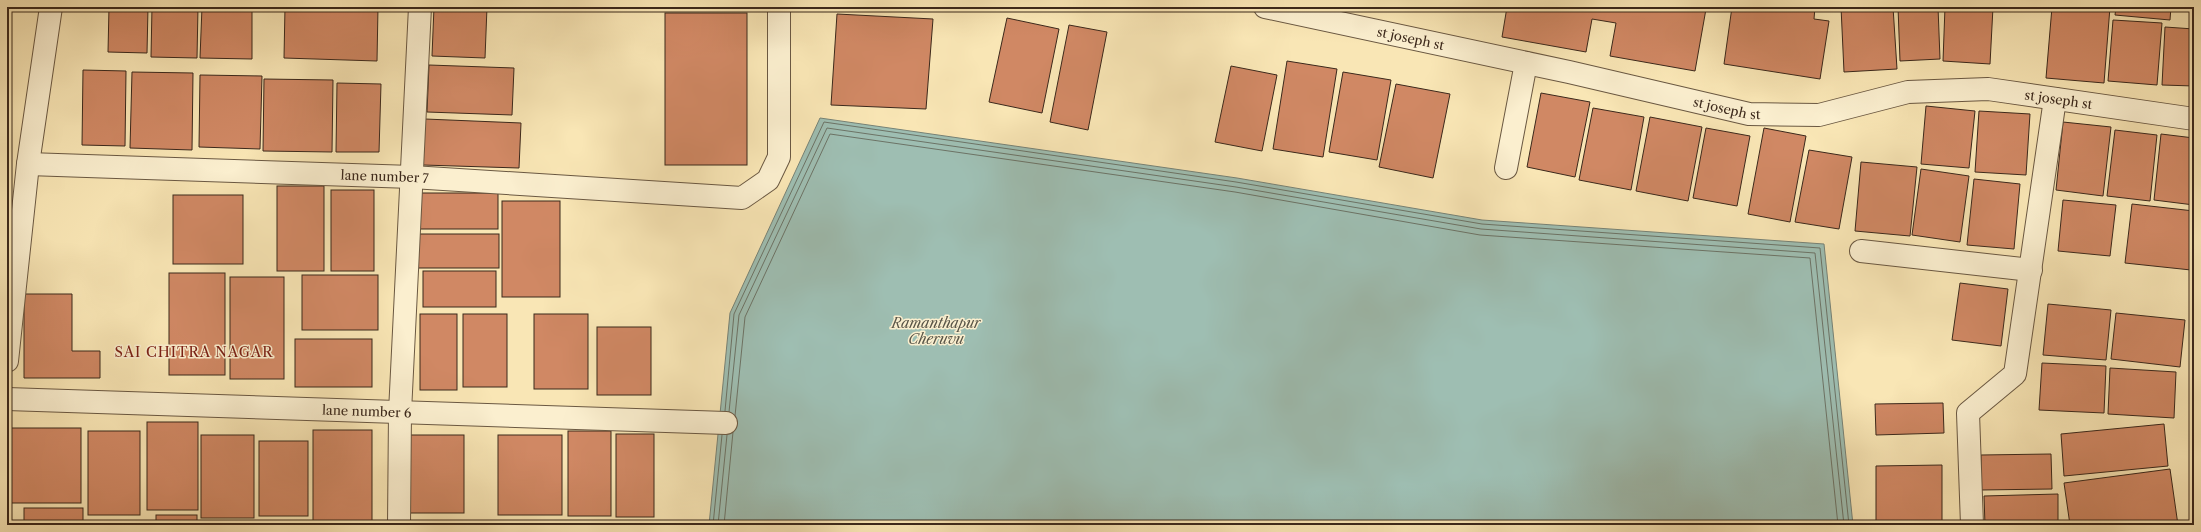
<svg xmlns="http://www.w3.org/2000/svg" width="2201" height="532" font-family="'Libre Caslon Text',serif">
<rect width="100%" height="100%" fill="#f9e6b5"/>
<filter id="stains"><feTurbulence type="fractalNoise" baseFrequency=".005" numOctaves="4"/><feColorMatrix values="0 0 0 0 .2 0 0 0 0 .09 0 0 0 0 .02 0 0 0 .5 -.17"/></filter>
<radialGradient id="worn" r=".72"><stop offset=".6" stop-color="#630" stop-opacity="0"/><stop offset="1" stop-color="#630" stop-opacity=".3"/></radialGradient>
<path fill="#9ebeb2" stroke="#768276" d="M820,118L1237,178L1482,220L1824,244L1853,525H709L730,313Z"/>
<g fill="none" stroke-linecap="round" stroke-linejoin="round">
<g stroke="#6c7366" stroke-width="1">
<path d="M725,411L734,314L824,122L1236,182L1482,224L1820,248L1849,525"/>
<path d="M729,412L739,315L827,128L1236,187L1481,229L1815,253L1844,525"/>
<path d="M735,416L745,317L830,134L1235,192L1480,235L1810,258L1838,525"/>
<path d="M713,525L722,435"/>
<path d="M718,525L727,435"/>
<path d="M724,525L733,432"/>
</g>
</g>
<g fill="#d08864" stroke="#3b281b">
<path d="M109,7H148L147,53L108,52Z"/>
<path d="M152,7H198L197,58L151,57Z"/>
<path d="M202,7H252V59L200,58Z"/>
<path d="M285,7H378L377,61L284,58Z"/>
<path d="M434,7H487L485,58L432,56Z"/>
<path d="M1507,7H1695L1706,9L1695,71L1610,56L1616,23L1592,19L1586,52L1502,37Z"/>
<path d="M1732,7H1815L1814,19L1829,21L1820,79L1724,64Z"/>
<path d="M1841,7H1893L1897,69L1844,72Z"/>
<path d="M1898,7H1938L1940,59L1900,61Z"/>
<path d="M1945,7H1993L1990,64L1943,61Z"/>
<path d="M2052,7H2110L2104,83L2046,78Z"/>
<path d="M2116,7H2171L2170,20L2115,15Z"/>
<rect x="665" y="13" width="82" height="152"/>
<path d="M837,14L933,19L926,109L831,105Z"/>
<path d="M1007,18L1059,29L1042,113L989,102Z"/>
<path d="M2113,20L2162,23L2157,85L2108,81Z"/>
<path d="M1069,25L1107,32L1088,130L1050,122Z"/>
<path d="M2165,27L2194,29V86L2162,85Z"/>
<path d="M1287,61L1337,69L1323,157L1273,149Z"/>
<path d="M429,65L514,68L512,115L427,112Z"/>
<path d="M1231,66L1277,75L1262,151L1215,142Z"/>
<path d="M83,70L126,71L125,146L82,145Z"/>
<path d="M132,72L193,73L192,150L130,148Z"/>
<path d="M1343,72L1391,80L1377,160L1329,152Z"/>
<path d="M200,75L262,76L260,149L199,147Z"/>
<path d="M264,79L333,80L332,152L263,151Z"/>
<path d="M337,83L381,84L379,152H336Z"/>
<path d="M1396,84L1450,94L1433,178L1379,167Z"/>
<path d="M1541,93L1590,102L1575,177L1527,167Z"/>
<path d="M1926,106L1975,111L1969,168L1921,164Z"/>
<path d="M1593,108L1644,117L1631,190L1579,180Z"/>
<path d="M1979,111L2030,114L2026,175L1975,172Z"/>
<path d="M1650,117L1702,127L1688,201L1636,191Z"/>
<path d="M425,119L521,123L519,168L423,165Z"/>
<path d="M2063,122L2111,127L2103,196L2056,190Z"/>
<path d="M1706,128L1750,136L1737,206L1693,198Z"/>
<path d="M1764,128L1806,136L1790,222L1748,214Z"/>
<path d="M2115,130L2157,135L2150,201L2107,196Z"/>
<path d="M2161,134L2194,138V205L2154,200Z"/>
<path d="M1809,150L1852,157L1839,229L1795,222Z"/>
<path d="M1861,162L1917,167L1910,236L1855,231Z"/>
<path d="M1921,169L1969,176L1960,242L1912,235Z"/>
<path d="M1974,179L2020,184L2014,249L1967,245Z"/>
<rect x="277" y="186" width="47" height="85"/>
<rect x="331" y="190" width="43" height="81"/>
<rect x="419" y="193" width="79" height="36"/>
<rect x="173" y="195" width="70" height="69"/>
<path d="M2063,200L2116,205L2110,256L2058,251Z"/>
<rect x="502" y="201" width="58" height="96"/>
<path d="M2132,204L2194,211V243L2191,270L2125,263Z"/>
<rect x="418" y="234" width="81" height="34"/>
<rect x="423" y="271" width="73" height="36"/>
<rect x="169" y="273" width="56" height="102"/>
<rect x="302" y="275" width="76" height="55"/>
<rect x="230" y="277" width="54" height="102"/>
<path d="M1960,283L2008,289L2001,346L1952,340Z"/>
<path d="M24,294H72V351H100V378H24Z"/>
<path d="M2048,304L2111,310L2106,360L2043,355Z"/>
<path d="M2116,313L2185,320L2180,367L2111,359Z"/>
<rect x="420" y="314" width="37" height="76"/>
<rect x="463" y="314" width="44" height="73"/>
<rect x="534" y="314" width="54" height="75"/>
<rect x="597" y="327" width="54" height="68"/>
<rect x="295" y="339" width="77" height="48"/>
<path d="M2042,363L2106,366L2104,413L2039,410Z"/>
<path d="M2110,368L2176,372L2174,418L2108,414Z"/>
<path d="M1943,403L1944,433L1876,435L1875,404Z"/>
<rect x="147" y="422" width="51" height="88"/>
<path d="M2164,424L2168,466L2064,476L2061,434Z"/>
<rect x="8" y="428" width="73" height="75"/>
<rect x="313" y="430" width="59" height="92"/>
<rect x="88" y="431" width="52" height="84"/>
<rect x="568" y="431" width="43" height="85"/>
<rect x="616" y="434" width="38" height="83"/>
<rect x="201" y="435" width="53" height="83"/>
<rect x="410" y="435" width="54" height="78"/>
<rect x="498" y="435" width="64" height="80"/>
<rect x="259" y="441" width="49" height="75"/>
<path d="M2051,454L2052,489L1981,490V455Z"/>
<path d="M1942,465V525H1876V466Z"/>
<path d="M2170,469L2178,525H2070L2064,483Z"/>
<path d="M2058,494V525H1985L1984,496Z"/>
<rect x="24" y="508" width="59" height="17"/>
<rect x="156" y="515" width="41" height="10"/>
<rect x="91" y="521" width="57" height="4"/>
<rect x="414" y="522" width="76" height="3"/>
<rect x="497" y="522" width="75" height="3"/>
<rect x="579" y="524" width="47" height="1"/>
</g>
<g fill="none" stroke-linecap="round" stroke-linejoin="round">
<g stroke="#6a5842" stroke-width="24">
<g id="street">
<path id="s1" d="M1265,7L1569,72L1749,114L1819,115L1908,92L1988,89L2194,119"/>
<path id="s2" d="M28,164L412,177L742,198L768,180L779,157V7"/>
<path d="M1506,168L1526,63"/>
<path d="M1861,251L2031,270"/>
<path d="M7,361L28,164L51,7"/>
<path id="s3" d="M7,399L726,423"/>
<path d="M399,525L400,412L420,7"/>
<path d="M1972,525L1968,413L2015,374L2055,99"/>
</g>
</g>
<use href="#street" stroke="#fbefcf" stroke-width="22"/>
</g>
<g text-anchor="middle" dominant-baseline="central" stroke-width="3" stroke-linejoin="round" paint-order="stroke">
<g font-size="13" fill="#3b281b" stroke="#fbefcf">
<text stroke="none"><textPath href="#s1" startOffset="149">st joseph st</textPath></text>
<text stroke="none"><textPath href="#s1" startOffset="809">st joseph st</textPath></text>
<text stroke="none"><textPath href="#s1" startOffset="473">st joseph st</textPath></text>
<text stroke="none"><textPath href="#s2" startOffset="357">lane number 7</textPath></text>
<text stroke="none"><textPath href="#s3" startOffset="360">lane number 6</textPath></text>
</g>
<g font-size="14" font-style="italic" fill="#595548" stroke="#fbefcf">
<text x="936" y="323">Ramanthapur<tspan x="936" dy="16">Cheruvu</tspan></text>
</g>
<g font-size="14" letter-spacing="1" fill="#7a1f14" stroke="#fbefcf">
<text x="194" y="352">SAI CHITRA NAGAR</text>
</g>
</g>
<rect width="2201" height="532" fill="none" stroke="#f9e6b5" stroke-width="24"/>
<rect x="8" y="8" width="2185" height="516" fill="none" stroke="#3b281b" stroke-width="2"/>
<rect x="12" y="12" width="2177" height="508" fill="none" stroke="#3b281b"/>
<rect width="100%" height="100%" filter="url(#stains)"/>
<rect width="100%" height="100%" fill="url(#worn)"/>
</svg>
